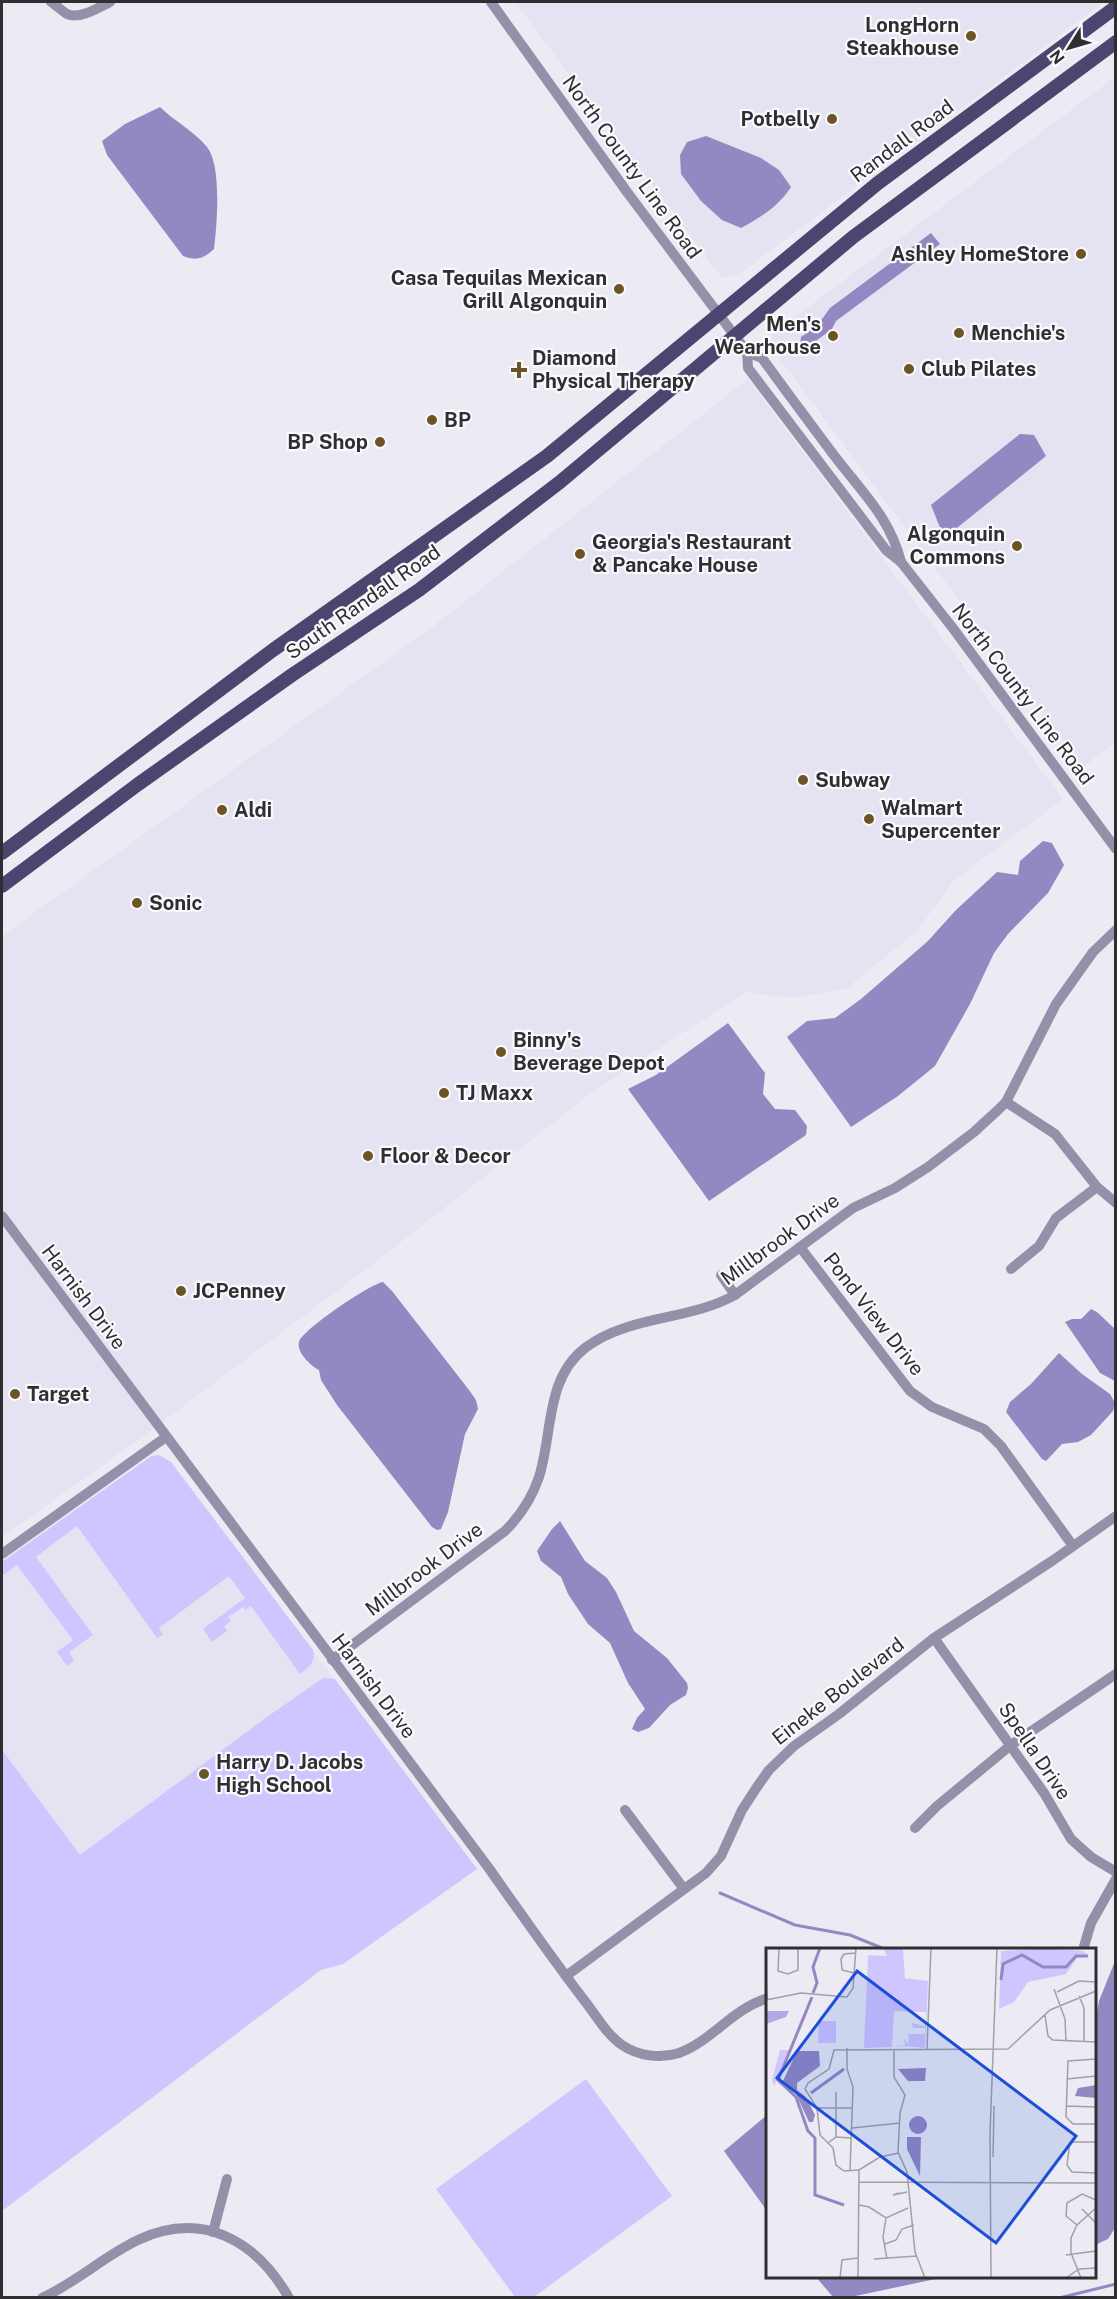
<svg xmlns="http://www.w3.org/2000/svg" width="1117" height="2299" font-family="'Public Sans',sans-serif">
<rect width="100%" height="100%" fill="#ecebf3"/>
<g fill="#e5e2f2">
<path d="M515,2H1104L740,273L722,278Z"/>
<path d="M1115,77V742L1083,767L774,351L771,335Z"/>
<path d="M748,379L1063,799L953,881L917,931L846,989L793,998L745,992L591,1093L387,1253L138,1440L2,1537V936L431,628Z"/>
<path d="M159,1455L171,1462L477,1869L343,1964L321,1970L2,2211V1562L143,1462L151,1456Z"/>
</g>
<g fill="#d0c6ff">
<path d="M159,1455L171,1462L313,1650C316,1662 309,1667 300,1674L251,1606L245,1610L243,1607L228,1617L231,1621L224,1626L227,1631L212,1642L203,1629L245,1598L229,1576L159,1628L163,1635L157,1638L77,1526L36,1557L93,1635L69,1652L74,1660L67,1666L57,1652L73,1640L17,1565L2,1576V1562L143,1462L151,1456Z"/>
<path d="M323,1678L335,1679L477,1869L343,1964L321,1970L2,2211V1750L80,1855L267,1717Z"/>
<path d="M586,2079L672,2196L534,2297H515L436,2189Z"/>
</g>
<g fill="#9388c1">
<path d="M160,107C174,121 194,131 207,147C222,166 217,225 214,249C203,259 197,261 183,256L107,155L102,141L125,124Z"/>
<path d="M706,136L761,158L779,170L791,187C778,207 761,217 741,228L722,220L701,201L681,174L680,155L687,142Z"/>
<path d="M931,233L940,244L836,321L832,329L805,349L800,346L801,337L817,326L830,308Z"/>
<path d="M1020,434L1034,435L1046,456L952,532L941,530L931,505Z"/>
<path d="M1043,841L1052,843L1064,865L1048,893L1008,934L994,953L970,1004L935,1066L898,1096L851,1127L787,1037L807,1021L835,1018L861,999L928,941L955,911L997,872L1018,875L1020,861Z"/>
<path d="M728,1023L765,1073L763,1094L775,1109L795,1110L807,1126L806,1135L709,1201L628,1089L656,1075Z"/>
<path d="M383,1282L392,1291L469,1390L476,1400L478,1409L465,1434L448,1512L441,1529L437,1530L432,1527L337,1405L321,1380L319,1370C311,1366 296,1352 299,1342C302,1330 370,1284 383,1282Z"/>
<path d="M1091,1309L1097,1312L1115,1329V1381L1100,1373L1065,1322L1072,1319H1081Z"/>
<path d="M1059,1353L1082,1374L1110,1394L1115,1403L1113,1411L1091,1435L1078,1442L1062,1444L1046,1461L1042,1459L1006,1412L1010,1402L1031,1384Z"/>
<path d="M560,1521L585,1561L607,1578L616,1592L634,1631L667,1658L687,1683L688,1688L686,1695L670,1705L649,1728L638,1732L632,1729L637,1718L645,1709L628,1683L610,1643L588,1624L568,1594L561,1577L541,1561L537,1551L552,1529Z"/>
<path d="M1115,1961V2228L1108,2239L1095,2245V2025L1099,2001Z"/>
<path d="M767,2115V2211L724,2151Z"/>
<path d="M816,2277H945L846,2298L833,2297Z"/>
</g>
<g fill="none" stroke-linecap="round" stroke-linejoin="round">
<g stroke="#9388c1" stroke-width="3">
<path d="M720,1893L795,1925L850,1935L887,1950"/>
<path d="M1059,2298L1116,2284"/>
</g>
<g stroke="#9490a9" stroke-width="10">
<path d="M51,2C56,5 62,11 67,14C79,20 100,7 110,2"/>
<path d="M491,2L627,192L747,352L748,368L886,550L901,562L952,627L1116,849"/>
<path d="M747,352L762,358C785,390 809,422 833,454C860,490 890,517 901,562"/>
<path d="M1006,1102L1055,1134L1097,1187L1116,1203"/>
<path d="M2,1216L488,1867C519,1911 551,1957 584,2000C596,2015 606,2034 622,2045C638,2056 660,2059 679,2053C712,2041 732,2009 768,1998"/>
<path d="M800,1247L910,1391L932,1407L984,1429L1001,1446L1073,1546"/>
<path d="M1011,1269L1039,1246L1056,1218L1097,1187"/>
<path d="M721,1275L735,1295"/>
<path d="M2,1554L166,1437"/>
<path d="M934,1638L1044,1793L1071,1839L1091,1857L1116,1872"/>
<path d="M332,1660L505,1531C520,1516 532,1498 539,1477C553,1433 545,1379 585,1348C628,1315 689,1321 735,1295L853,1208L895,1188L928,1167L974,1132L998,1110L1006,1102L1056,1004L1093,952L1116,930"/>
<path d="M625,1810L684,1889"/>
<path d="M915,1828L937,1806L1011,1745L1116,1674"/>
<path d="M1083,1950L1091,1923L1116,1879"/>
<path d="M566,1976L706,1873L721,1856L742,1810L757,1787L769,1770L794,1746L839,1714L934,1638L1052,1561L1116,1516"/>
<path d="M213,2232L227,2179"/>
<path d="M42,2298C77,2282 104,2256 138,2240C202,2210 256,2240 289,2298"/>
</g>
<g stroke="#4d446f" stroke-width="14">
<path d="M2,853L273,650L547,456L878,183L1116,7"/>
<path d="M2,886L137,785L292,675L419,590L560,482L853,237L1116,42"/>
</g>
</g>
<g fill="#6c5525" stroke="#f9f9fe" stroke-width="2">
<circle cx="971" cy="36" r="6"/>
<circle cx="832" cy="119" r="6"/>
<circle cx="1081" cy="254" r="6"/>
<circle cx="619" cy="289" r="6"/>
<circle cx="959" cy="333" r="6"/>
<circle cx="833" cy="336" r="6"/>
<circle cx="909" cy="369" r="6"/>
<path d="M516 361h6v6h6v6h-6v6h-6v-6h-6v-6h6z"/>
<circle cx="432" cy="420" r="6"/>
<circle cx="380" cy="442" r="6"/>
<circle cx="1017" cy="546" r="6"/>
<circle cx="580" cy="554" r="6"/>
<circle cx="803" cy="780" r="6"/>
<circle cx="222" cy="810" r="6"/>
<circle cx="869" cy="819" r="6"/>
<circle cx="137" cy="903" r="6"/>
<circle cx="501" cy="1052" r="6"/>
<circle cx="444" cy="1093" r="6"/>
<circle cx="368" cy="1156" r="6"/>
<circle cx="181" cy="1291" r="6"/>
<circle cx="15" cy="1394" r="6"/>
<circle cx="204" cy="1774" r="6"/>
</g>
<g text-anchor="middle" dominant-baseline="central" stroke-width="4.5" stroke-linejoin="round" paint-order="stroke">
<g font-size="20" font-weight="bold" fill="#2f2f32" stroke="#f9f9fe" text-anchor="start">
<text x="959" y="25" text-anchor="end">LongHorn<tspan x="959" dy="23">Steakhouse</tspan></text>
<text x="820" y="119" text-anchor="end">Potbelly</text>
<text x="1069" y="254" text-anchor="end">Ashley HomeStore</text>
<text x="607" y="278" text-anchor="end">Casa Tequilas Mexican<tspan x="607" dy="23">Grill Algonquin</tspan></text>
<text x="821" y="324" text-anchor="end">Men's<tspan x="821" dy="23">Wearhouse</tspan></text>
<text x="971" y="333">Menchie's</text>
<text x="532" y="358">Diamond<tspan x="532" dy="23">Physical Therapy</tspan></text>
<text x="921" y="369">Club Pilates</text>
<text x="444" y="420">BP</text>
<text x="368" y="442" text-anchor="end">BP Shop</text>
<text x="1005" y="534" text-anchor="end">Algonquin<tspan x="1005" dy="23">Commons</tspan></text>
<text x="592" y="542">Georgia's Restaurant<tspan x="592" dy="23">&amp; Pancake House</tspan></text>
<text x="815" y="780">Subway</text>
<text x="881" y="808">Walmart<tspan x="881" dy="23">Supercenter</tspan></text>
<text x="234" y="810">Aldi</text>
<text x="149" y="903">Sonic</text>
<text x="513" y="1040">Binny's<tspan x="513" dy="23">Beverage Depot</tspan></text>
<text x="456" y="1093">TJ Maxx</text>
<text x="380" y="1156">Floor &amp; Decor</text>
<text x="193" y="1291">JCPenney</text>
<text x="27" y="1394">Target</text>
<text x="216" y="1762">Harry D. Jacobs<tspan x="216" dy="23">High School</tspan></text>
</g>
<g font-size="20" fill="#2f2f32" stroke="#f9f9fe">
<text transform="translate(902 141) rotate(-37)">Randall Road</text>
<text transform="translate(632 167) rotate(54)">North County Line Road</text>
<text transform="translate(363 602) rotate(-35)">South Randall Road</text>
<text transform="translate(1023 694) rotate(53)">North County Line Road</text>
<text transform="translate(780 1239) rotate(-36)">Millbrook Drive</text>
<text transform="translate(84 1297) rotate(53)">Harnish Drive</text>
<text transform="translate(874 1314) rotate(52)">Pond View Drive</text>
<text transform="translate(424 1569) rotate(-37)">Millbrook Drive</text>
<text transform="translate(374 1686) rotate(53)">Harnish Drive</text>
<text transform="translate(838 1691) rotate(-38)">Eineke Boulevard</text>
<text transform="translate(1035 1751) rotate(56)">Spella Drive</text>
</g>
</g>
<g transform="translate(766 1948)">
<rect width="330" height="330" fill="#ecebf3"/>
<path d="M117,0H137L139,30L162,33L159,100L129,97H139L138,91L143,97L142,86H159V80H147L146,75L159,78L160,64L128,63L126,99L98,100L102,7L121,8ZM282,0L317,3L323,8L311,10L300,26L262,34L248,54L233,61L235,3ZM53,73H70V95H52ZM14,102H24L8,138L6,132Z" fill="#d0c6ff"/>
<path d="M0,63H23L20,69L0,76Z" fill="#b2a8e3"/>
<path d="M31,103H53L54,118L31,135V142L40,149L49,167L47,174H43L29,144L17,133ZM160,120L159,133H142L132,121ZM330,137V150L309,148L312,140ZM143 177a9 9 0 1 1 18 0a9 9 0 1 1-18 0ZM141,189H155L154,228L141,201Z" fill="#9388c1"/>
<path fill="none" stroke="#9388c1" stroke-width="3" d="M235,32L237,16L256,7L277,19H300L310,8H322M47,45L51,35L47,19L54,0M46,49L12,132L30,149L42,183L49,190V247L78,257M45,145L78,121"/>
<path fill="none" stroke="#a0a0a6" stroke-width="1.5" d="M13,0L12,23L22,26L32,22V0M88,25L76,22L75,11L78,6L90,5M0,27L1,52M288,41L299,71L300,93M291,44L313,33L330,34M313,48L318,60V94M0,52L35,45L81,49L87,40L90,0M279,67L282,88L287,92L330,94M81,100V121L87,139L84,223M128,101V129L139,147L134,165L132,204L141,224L149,304L159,330M161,101L165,0M242,101L284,62L330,43M330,111L302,113L300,169L307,176H330M301,131L330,128M300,158L330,159M51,160H87M86,180L134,175M70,189V144M330,194H304L301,217L306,224L330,225M62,195L70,189L85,190M133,205L114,209L93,222L78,223L70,217L67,200L54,187L51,160L39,141L42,135L63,121L68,102L242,101M227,209L228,158M93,234L330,235M133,245L127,247L141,244M93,257L103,259L120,270L142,260M316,261L330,275M120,270L117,289L121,311M311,277L300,268L301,255L316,246L330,252M119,296L130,292L136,281L148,277M300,307L330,303M108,311L151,308M74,330L76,312L92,310M92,330L93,222M225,330L224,186L231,0M300,330L313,321L330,320M315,330L305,305V290L311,277L330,260"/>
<path fill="#1d4ed8" fill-opacity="0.15" stroke="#1d4ed8" stroke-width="3" d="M91,23L310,188L230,295L11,130Z"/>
<rect width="330" height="330" fill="none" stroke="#2f2f32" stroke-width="3"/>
</g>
<rect width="1117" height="2299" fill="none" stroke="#2f2f32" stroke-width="6"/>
<g transform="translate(1069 48) rotate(233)" stroke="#f9f9fe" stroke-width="4.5" paint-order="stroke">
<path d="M0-4.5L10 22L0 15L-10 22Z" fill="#2f2f32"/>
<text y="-9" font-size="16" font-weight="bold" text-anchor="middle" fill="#2f2f32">N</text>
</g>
</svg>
